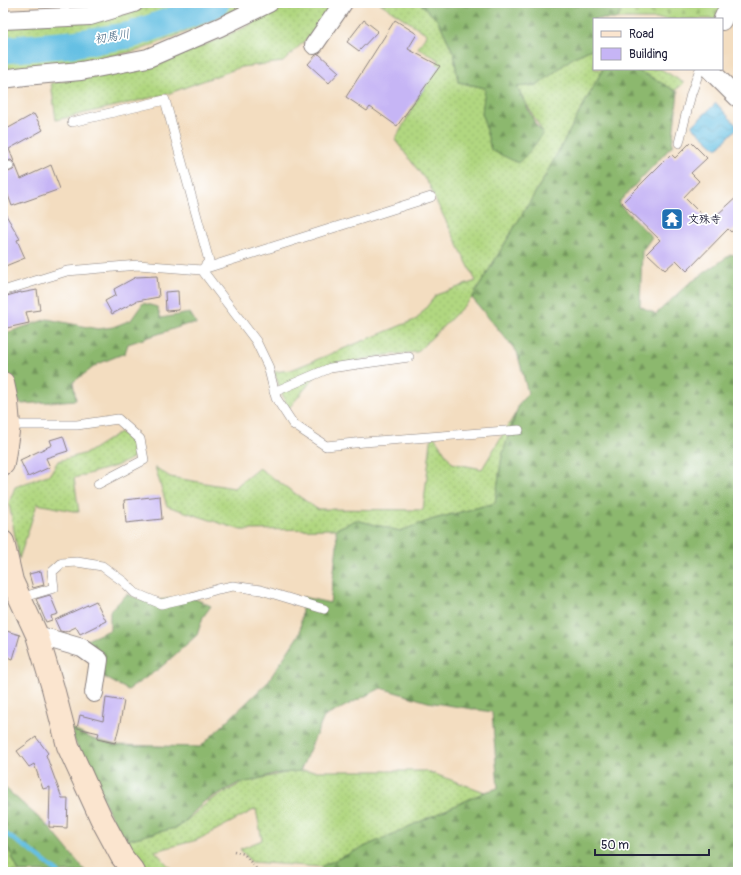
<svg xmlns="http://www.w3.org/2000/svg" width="741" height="875" font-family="Pangolin,'Klee One',sans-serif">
<defs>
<pattern id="grass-dots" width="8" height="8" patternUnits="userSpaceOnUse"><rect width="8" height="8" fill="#b1d780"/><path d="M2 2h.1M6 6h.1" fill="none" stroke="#98b870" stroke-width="1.8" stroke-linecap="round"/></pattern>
<pattern id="forest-firs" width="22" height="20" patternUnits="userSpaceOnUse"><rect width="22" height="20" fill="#8cb86e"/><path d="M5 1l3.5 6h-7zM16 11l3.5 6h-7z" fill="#72955c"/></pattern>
<pattern id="cemetery-stones" width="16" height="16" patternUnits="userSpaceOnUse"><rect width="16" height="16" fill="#b1d780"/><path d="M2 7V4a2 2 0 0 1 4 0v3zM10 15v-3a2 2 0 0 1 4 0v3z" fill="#98b870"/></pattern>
<pattern id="water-waves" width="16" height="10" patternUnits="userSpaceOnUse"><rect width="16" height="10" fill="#65c0e3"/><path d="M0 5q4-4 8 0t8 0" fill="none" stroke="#539cb9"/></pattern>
</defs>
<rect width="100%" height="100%" fill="#fff"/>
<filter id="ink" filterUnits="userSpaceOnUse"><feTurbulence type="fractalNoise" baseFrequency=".025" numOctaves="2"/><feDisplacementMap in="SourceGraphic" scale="8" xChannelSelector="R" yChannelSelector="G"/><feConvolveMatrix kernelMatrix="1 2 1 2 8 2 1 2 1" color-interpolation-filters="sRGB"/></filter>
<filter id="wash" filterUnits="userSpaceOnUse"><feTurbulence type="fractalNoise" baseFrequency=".012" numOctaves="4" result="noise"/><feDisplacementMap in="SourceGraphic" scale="16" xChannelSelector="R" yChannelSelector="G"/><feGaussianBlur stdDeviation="0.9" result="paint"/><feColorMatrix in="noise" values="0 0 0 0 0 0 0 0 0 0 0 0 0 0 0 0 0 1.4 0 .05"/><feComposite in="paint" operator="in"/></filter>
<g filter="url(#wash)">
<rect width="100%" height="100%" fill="#f3ddc0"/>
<g fill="url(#grass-dots)" stroke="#6a7c5e">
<path d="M158,3H248L199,27L140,50L96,59L3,72V26L126,14Z"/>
<path d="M282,3H332L329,17L283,62L241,67L167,94L56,120L51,83L154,67L246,27Z"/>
<path d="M380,3H420L439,22L454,54L458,82L485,88L543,133L517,87L538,85L574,57L594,48V69H603L544,178L472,298L417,352L388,355L360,360L319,372L288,409L274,372L291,370L417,319L436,295L476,281L434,197L430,186L395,140L439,60L418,48L427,34Z"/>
<path d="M632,69H661L684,83L671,94Z"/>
<path d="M515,414L502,456L495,503L434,519L400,531L356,520L336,529L241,530L167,506L155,467L170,477L234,488L259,468L317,509L423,510L431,441L433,435L452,463L482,469Z"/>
<path d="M120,432L136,446L133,458L116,466L74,478L79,512L37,504L19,559L9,503L15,487L50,474L58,461L87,453Z"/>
<path d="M295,771H426L485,792L320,867L251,862L240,849L262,840L256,809L197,840L155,851L174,872H145L123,841L179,827L209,801L244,782Z"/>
<path d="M3,844L8,848L19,872H3Z"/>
</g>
<g fill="url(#forest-firs)" stroke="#576d54">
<path d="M420,3H622L618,19H594V48L574,57L538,85L517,87L536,125L543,133L532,149L518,163L491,150L482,113L485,88L458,82L454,54L439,22Z"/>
<path d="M603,69H634L649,76L678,92L672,146L618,203L652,237L642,251L640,306L656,314L687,285L730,255L738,254V872H325L320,867L485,792L498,788L492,712L428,702L381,688L324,717L300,771L273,774L252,781L239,783L205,801L179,827L123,841L68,727L93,739L115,745L200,747L267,683L300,633L303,597L330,603L337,546L336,529L356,520L400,531L434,519L495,503L502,456L519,404L528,393L517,352L472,298L544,178Z"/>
<path d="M143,303L157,307L161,318L190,313L197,324H188L128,344L125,353L98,364L73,382L76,400L22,404C18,401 14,397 12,392C2,374 0,352 6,333L47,319L98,329L113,327L131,320Z"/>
<path d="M127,594L145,601L191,597L211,606L203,617L197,635L160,668L128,690L102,676L84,641L110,630V611Z"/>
<path d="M3,786L49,827L86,872H19L3,837Z"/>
</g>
<path fill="url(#cemetery-stones)" stroke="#6a7c5e" d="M622,3H730L722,19H618Z"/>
<path fill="url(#water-waves)" stroke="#44718f" d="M716,103L738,127L717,149L692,126Z"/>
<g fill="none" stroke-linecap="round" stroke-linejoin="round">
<path stroke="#65c0e3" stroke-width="4.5" d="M3,830L6,834L31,851L58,872"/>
<path stroke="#65c0e3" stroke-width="27" d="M3,50L72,44L131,35L204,9L216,3"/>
</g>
<g id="blocks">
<g fill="#c6b5f5">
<path d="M364,20L378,31L359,51L347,42Z"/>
<path d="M395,20L417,34L408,49L440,66L397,126L370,107L367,111L346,97Z"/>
<path d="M319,54L339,72L329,83L308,64L316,55Z"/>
<path d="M34,114L43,130L9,149L21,179L51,165L60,189L12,206L3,182V174L13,170L15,168V164L11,160L3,162V131Z"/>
<path d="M691,142L707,158L691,173L699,181L684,197L709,222L738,196V226L731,232L728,229L687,271L676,260L665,270L647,253L660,240L622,203L671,154L675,158Z"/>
<path d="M3,210L20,239L17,240L25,258L3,267Z"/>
<path d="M157,276L159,297L137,301L112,314L105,301L116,295L114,289L136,277Z"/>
<path d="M37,290L40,310L26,312L29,323L7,328L3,312V297L21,292V293Z"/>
<path d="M178,291L179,310L166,311L165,292Z"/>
<path d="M63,436L68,451L46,458L50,467L28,477L20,460L52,445L50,440Z"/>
<path d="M160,496L162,519L126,523L124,500Z"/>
<path d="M41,571L44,585L33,588L29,574Z"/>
<path d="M50,595L58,614L51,616L52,620L46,622L36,599Z"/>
<path d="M96,601L106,621L80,634L76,627L65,632L60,631L55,620Z"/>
<path d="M3,630L20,635L13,659L3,656Z"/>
<path d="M106,698L124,701L120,723L115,743L97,739L99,733L77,728L80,715L103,721Z"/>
<path d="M36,737L48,753L46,755L62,798H68L67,828L49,827L50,787L43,789L34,764L29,767L17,751Z"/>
</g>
</g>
</g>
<g filter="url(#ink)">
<use href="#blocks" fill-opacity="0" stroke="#8a807e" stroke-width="1"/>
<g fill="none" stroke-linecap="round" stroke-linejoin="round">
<g stroke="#8a807e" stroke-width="10">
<g id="lane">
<path d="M72,122L165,100L209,261L202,270"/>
<path d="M679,143L691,94L700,69"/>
<path d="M3,168L9,166"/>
<path d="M203,269L431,197"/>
<path d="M3,291L67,271L138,265L202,270L256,341L268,366L276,398L293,424L326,446L364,442L519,430"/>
<path d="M274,392L330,368L409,357"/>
<path d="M9,425H77L118,419L140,439L144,460L98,484"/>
<path d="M20,598L54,588L52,572L62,563L77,562L102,566L124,582L135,593L161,604L191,597L218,589L233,586L261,590L324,609"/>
</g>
</g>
<g stroke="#8a807e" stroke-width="20">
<g id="street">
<path d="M3,20L90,16L134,3"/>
<path d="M722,21L730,3"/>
<path d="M314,45L343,3"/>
<path d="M709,69L738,98"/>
<path d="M3,79L25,76L81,71L148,58L220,27L269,3"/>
<path d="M37,635L82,648L99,660L94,693"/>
</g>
</g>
<g stroke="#8a807e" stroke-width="24">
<g id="secondary">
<path d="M3,383L7,402L9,425L3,464"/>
<path d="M3,542L12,581L37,635L53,688L68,746L101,818L122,857L134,872"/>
</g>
</g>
<path stroke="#8a807e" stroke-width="2.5" stroke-dasharray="1 3" stroke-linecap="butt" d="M234,851L244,854L259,872"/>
<use href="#lane" stroke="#fff" stroke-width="9"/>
<use href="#street" stroke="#fff" stroke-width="18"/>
<use href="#secondary" stroke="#fbe5cf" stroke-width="22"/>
</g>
</g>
<defs>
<g id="temple-square" transform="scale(1.15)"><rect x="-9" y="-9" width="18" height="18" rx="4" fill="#1f6fb2" stroke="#fff"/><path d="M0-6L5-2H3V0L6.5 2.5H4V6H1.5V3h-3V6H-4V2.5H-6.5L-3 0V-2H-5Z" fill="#fff"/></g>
</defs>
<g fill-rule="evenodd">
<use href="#temple-square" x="672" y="219"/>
</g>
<g text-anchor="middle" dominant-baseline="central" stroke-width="3.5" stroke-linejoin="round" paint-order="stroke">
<g font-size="11" font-weight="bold" fill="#22223b" stroke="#fff" text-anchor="start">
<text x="688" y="219">文殊寺</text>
</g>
<g font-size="12" font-style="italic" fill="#3d617e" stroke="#fff">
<text transform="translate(112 37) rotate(-10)">初馬川</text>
</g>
</g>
<rect width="741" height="875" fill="none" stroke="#fff" stroke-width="16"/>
<rect x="593" y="18" width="130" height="52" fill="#ffffff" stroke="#a7a7b1"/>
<rect x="601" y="31" width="20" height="6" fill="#fbe5cf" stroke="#a7a7b1"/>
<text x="629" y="38" font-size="12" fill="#22223b">Road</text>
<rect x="601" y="48" width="20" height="12" fill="#c6b5f5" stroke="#a7a7b1"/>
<text x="629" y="58" font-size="12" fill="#22223b">Building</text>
<path d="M595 849v6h114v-6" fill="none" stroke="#22223b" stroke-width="2"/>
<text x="601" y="849" font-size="12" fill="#22223b" stroke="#ffffff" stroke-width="3" paint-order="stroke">50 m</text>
</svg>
